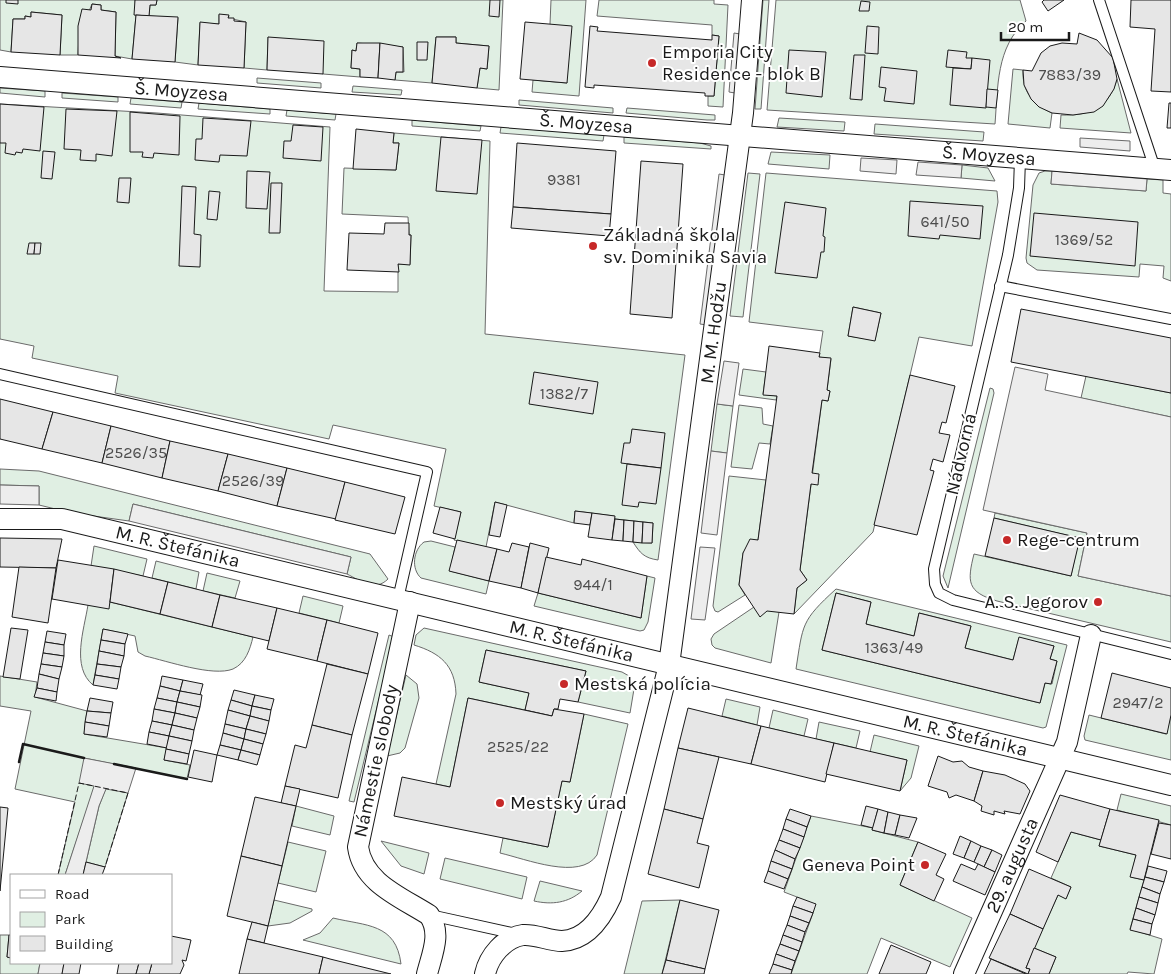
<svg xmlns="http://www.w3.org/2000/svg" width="1171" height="974" font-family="Karla,sans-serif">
<rect width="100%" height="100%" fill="#fff"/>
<g fill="#e0efe3" stroke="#6a6a6a" fill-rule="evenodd">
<path d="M0,0H135L136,15L132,59L115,56L116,12L101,10V5L92,4L79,35L78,55H60L62,15L31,12V17L25,16V19H13L11,52L0,50Z"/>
<path d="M157,0H503L499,90L477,88L480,68L487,69L489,46L456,43V37H436L432,83L395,80L396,72H404L403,47L357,43L356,51L352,50L351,68L360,69V77L323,74L268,37L267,70L244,68L246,22L228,18L229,16L219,15V24L200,23L198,65L175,62L178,18L149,16L150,5H156Z"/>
<path d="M551,0H586L579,96L532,92L533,80L567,83L550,24Z"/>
<path d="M599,0H714V4L728,5L723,107L708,106V96H714L719,36L712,35V25L597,16Z"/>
<path d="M763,0H769L761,109H755Z"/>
<path d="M776,0H1020L1026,21C996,47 998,87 995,124L767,110Z"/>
<path d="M1013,69L1023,70C1022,92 1033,104 1052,113L1050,128L1008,124Z"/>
<path d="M257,78L321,83V88L257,83Z"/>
<path d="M1117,79L1131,133L1060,128L1061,115C1090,116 1109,108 1117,79Z"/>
<path d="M353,86L402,90L401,95L352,92Z"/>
<path d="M0,88L45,91V97L0,93Z"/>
<path d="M62,93L118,97V102L62,98Z"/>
<path d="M131,98L182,102L181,108L130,104Z"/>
<path d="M519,100L613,108V113L519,105Z"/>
<path d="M199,103L270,109V114L198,109Z"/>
<path d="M0,104L157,113L330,127L324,291L398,292V264H410L411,235H409L408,217L342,214L344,168L396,170L399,143H393L394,133L490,141L485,334L685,355L658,560C644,558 640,553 633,542L652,543L653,523L615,519L614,516L575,511L574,523L495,502L486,547L454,540L461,512L434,506L446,449L333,425L329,439L115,393L118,376L32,358L34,346L0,339Z"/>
<path d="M627,108L715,115V120H707L626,113Z"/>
<path d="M287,110L336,114L335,120L286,116Z"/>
<path d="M779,118L845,122L844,131L777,127Z"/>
<path d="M412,120L481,126L480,131L412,126Z"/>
<path d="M875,124L984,132L983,141L874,134Z"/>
<path d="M501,127L604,135L603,141L500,133Z"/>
<path d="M624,137L700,143L711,146V149L624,143Z"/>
<path d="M771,152L830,155L829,169L768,164Z"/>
<path d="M962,165L988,168L995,181L961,178Z"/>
<path d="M1045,171H1052L1051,184L1146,191L1147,179L1163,180V193L1171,194V281L1163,278L1164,266L1140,264L1139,277L1037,270L1027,263L1026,258L1033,185L1039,173Z"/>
<path d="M748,173L760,174L743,317L730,316Z"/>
<path d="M766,173L997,191L998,202L972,346L919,337L873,532L794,614L797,588L807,580L800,570L822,400L828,401L830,391L827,390L831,359L819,357L823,331L749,322ZM853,307L881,313L875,340L848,336Z"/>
<path d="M743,369L766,372L763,394L777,396L776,400L739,395Z"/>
<path d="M1086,376L1171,393V417L1081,398Z"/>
<path d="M990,388L993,389L994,393L948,588L943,576Z"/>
<path d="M717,404L733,406L727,453L711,451Z"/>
<path d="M739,405L762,408L763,424L773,426L770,444L759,443L752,469L731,467Z"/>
<path d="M0,469L39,471L370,554L388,579C375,592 361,581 347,574L351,557L133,504L129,521L72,513L39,505V486L0,485Z"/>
<path d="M729,476L766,480L758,540L750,542L743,553L739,585L745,595L718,612L715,611L713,606Z"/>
<path d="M995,513L1087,533L1078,576L1171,596V642L997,601C967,592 967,582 974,554L1071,576L1079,538L994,518Z"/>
<path d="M431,541L455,547L450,571L489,581L486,594L421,578C411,569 413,550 424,542Z"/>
<path d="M94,546L147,559L143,576L91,566Z"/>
<path d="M156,561L199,572L196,589L152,578Z"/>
<path d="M207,573L240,581L235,598L203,591Z"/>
<path d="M647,576L655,578L648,622L644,630L640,631L534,606L538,593L641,618Z"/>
<path d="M836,589L1067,645L1046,727L1043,728L796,669C803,624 801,621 836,589ZM836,593L871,602L866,624L914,636L919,613L971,626L965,648L1013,660L1019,638L1054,646L1050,659L1057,661L1052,684L1045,683L1040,703L822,650Z"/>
<path d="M303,596L343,606L339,623L299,613Z"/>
<path d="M110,602L253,637C250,649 246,663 233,669C213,677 167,661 145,656L138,652L135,636L103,629L93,685C71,667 84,630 88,605Z"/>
<path d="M754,607L779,612L771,663L715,648L712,645L711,639L714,634Z"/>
<path d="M424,628L622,672L629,676L634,689L630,713L578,702L586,671L486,650L479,682L529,693L525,710L468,698L450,787L436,784L456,694C455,665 440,653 414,645L416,635Z"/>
<path d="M389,635L394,637L354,802L349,801Z"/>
<path d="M406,675L417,684L419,698L405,748L400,753L387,756Z"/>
<path d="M0,676L37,682L35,697L87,711L84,734L167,748L164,760L190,765L187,779L84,758L95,786L65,875H58L75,802L15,789L31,711L0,706Z"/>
<path d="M726,699L760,707L757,725L722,716Z"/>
<path d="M773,710L808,719L804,736L769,728Z"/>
<path d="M584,714L628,724L597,855C580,881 526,859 500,853L503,838L548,847L562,781L570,782Z"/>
<path d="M1089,715L1166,734L1171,715V760L1085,740L1084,736Z"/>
<path d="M819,722L860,731L856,748L816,739Z"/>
<path d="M874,735L919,746L911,778L900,791L907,760L870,752Z"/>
<path d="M106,788L128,793L105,867L86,862L99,806Z"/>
<path d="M1121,794L1171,806V825L1117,810Z"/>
<path d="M296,806L334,816L330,835L292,826Z"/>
<path d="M811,816L873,828L872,830L918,842L900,885L972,918L950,967L881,938L867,974H791L813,913L797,897L784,892Z"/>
<path d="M1071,832L1101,840L1099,846L1136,855L1131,877L1144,880L1130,929L1162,939L1154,974L1128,972L1127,974H1049L1056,957L1034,948L1058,895L1066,898L1071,887L1051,878Z"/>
<path d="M381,841L429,853L424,874L401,866Z"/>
<path d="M288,842L326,851L316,892L278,883Z"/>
<path d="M445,858L527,877L522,899L440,879Z"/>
<path d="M540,881L582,891C568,903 552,905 534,901Z"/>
<path d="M274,900L312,909V911L290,923L268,926Z"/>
<path d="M680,900L662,974H624L642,901Z"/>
<path d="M333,918C366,926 396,923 401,964L303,940L320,933Z"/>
<path d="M0,935H9L7,957L11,958V963H40L38,974H0Z"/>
</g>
<g fill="#ededed" stroke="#6a6a6a">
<path d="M734,33L740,34L735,93L729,92Z"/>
<path d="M1080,138L1130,141V151L1080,147Z"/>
<path d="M861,158L897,160L896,174L860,171Z"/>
<path d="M918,162L962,165L961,178L916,175Z"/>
<path d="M1052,171L1147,179L1146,191L1051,184Z"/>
<path d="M719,174L725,175L707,325L700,324Z"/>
<path d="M724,361L739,363L733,406L717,404Z"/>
<path d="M1015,367L1048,374L1045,390L1171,417V596L1078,576L1087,533L983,510Z"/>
<path d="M711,451L727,453L717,535L701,533Z"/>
<path d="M0,485L39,486V505L0,504Z"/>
<path d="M133,504L351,557L347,574L129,521Z"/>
<path d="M700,547L715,548L705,620L691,619Z"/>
<path d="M84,758L136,768L128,793L106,789L99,806L83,875H65L94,786L79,783Z"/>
<path d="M40,963H64L62,974H38Z"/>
</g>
<g fill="#e6e6e6" stroke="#1a1a1a">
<path d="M6,0H18V4L6,3Z"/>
<path d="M135,0H157L156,5H150L149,16L134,15Z"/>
<path d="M490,0H500L499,17L489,16Z"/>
<path d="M1044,0H1064L1048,11L1042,2Z"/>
<path d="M1131,0H1171V92L1151,91L1155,29L1130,27Z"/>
<path d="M861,1L870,2L869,11H859Z"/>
<path d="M92,4L101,5V10L116,12L115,56L121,58L78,55V26L82,9L91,10Z"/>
<path d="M31,12L62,15L60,55L11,52L13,19H25V16L31,17Z"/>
<path d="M219,14L229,15L228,18H234V21L246,22L244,68L198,65L200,22L219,24Z"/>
<path d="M136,15L178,17L175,62L132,59Z"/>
<path d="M525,22L572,26L567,83L520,79Z"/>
<path d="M590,26L598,27L597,31L712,40V35L719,36L714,96H705V93L594,85V88L585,87Z"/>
<path d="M867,26L879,27L878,54L865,53Z"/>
<path d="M1079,33L1097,40L1113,58L1117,79L1114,89L1103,106L1094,112L1073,115L1052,113L1039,107L1031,99L1024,85L1023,70L1032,71L1041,53L1050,46L1062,43L1077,44Z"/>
<path d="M268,37L324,41L323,74L267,70Z"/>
<path d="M436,37H456V43L489,46L487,69L480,68L477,88L432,83Z"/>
<path d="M417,42H428L427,60H417Z"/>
<path d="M357,43H380L378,78L360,77V69L351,68L352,50L356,51Z"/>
<path d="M380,43L403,47V72H396L395,80L378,78Z"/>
<path d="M789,50L826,52L822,97L786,93Z"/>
<path d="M948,50L967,52L966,58H972L971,69L946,67Z"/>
<path d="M854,55H865L862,100L850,99Z"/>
<path d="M972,58L990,60L986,108L950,105L953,68L971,69Z"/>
<path d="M881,67L917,71L914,104L884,101L886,88L879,87Z"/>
<path d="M987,89L998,90L996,108L986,107Z"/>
<path d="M1169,103H1171V128H1167Z"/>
<path d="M0,104L44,107L40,151L23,149L22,153L16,152L15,155L5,153L6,143H0Z"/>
<path d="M66,109L117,111L112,156L96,154V161L80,160L81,150L64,149Z"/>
<path d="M130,112L180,116L179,155L154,153L153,158L142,157L143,152H130Z"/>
<path d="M203,118L251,121L247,156L220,155L219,162L195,160L196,139H202Z"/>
<path d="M293,125L323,127L321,161L283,158L284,141H291Z"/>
<path d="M356,129L394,133L393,143H399L396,170L353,169Z"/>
<path d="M441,137L482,140L477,194L436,191Z"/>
<path d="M517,143L616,151L611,214L513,207Z"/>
<path d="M43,151L55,152L52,179L41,178Z"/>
<path d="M641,161L683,164L672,318L630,314Z"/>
<path d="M247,171L270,172L267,209L246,208Z"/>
<path d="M119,178H131L129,203L117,202Z"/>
<path d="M271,183H282L280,233H269Z"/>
<path d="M182,186L196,187L194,234L201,235L200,267L179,266Z"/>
<path d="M209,191L220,192L217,220L207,219Z"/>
<path d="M910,201L983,206L980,239L940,235L939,239L908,236Z"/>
<path d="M785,202L826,208L823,236L825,237L824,252H821L817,278L775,273Z"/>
<path d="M513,207L611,214L609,236L511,228Z"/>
<path d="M1034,213L1138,222L1135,266L1030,256Z"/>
<path d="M385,223H409V235H411L410,265L398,264L399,272L347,270L349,233L384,234Z"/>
<path d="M29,243H35L34,254H27Z"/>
<path d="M35,243H41L40,254H34Z"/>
<path d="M853,307L881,313L875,341L848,336Z"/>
<path d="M1021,309L1171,338V393L1011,362Z"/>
<path d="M769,346L820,353L819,357L831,358L827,390L830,391L828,401L822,400L812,473L819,474L818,485L811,484L800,570L807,580L797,588L794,614L767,611L760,617L739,585L743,553L750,539L758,540L777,396L763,395Z"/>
<path d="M534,372L598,382L593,414L529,404Z"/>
<path d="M910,375L955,386L946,423L942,422L939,433L950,435L943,462L933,459L930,470L934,471L917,535L874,525Z"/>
<path d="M0,399L53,412L42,449L0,439Z"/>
<path d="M53,412L111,426L102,463L42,449Z"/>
<path d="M111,426L170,441L162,478L102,463Z"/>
<path d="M632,429L665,433L661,468L621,463L624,443H630Z"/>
<path d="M170,441L228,454L218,491L162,478Z"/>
<path d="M228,454L287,468L277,506L218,491Z"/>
<path d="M627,464L661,468L656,504L639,502L638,507L622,505Z"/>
<path d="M287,468L345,482L336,519L277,506Z"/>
<path d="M345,482L405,497L395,534L335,520Z"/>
<path d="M495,502L507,505L500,537L489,535Z"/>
<path d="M440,507L461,512L455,539L433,533Z"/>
<path d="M575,511L592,513L590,525L574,523Z"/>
<path d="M592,513L615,516L612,540L588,537Z"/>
<path d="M994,518L1080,538L1071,576L985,556Z"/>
<path d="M615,519L624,520L623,541L612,540Z"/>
<path d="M624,520L634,521L633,542L623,541Z"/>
<path d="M634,521L643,522L642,543L633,542Z"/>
<path d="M643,522L653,523L652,543H642Z"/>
<path d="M0,538L62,539L56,568L0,567Z"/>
<path d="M457,540L497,549L489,581L449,571Z"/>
<path d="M512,543L529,547L521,588L489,581L497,549L509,552Z"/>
<path d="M530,543L549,548L538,593L521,588Z"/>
<path d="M546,557L581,565L582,559L647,576L641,618L538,593Z"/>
<path d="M58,560L114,569L109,609L52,599Z"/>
<path d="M19,567L56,568L48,623L12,617Z"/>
<path d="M114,569L168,582L160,614L110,602Z"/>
<path d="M168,582L220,595L212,627L160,614Z"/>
<path d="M836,593L871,602L866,624L914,636L919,613L971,626L965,648L1013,660L1019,637L1054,646L1050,659L1057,661L1051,684L1045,683L1040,703L822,650Z"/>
<path d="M220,595L277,608L269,641L212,627Z"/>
<path d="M277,608L327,620L317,661L267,649Z"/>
<path d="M327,620L378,633L368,674L317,661Z"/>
<path d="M11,628L28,630L20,679L3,677Z"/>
<path d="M103,629L128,634L125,644L101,640Z"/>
<path d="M47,631L66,634L64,645L45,642Z"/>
<path d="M101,640L125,644L124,656L99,651Z"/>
<path d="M45,642L64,645V656L43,653Z"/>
<path d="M486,650L586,671L578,702L560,699L558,709H554L552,716L525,710L529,693L479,682Z"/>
<path d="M99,651L124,656L121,667L97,664Z"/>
<path d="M43,653L64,656L62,667L41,664Z"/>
<path d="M41,664L62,667L59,679L39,674Z"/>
<path d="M97,664L121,667L119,679L95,675Z"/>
<path d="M327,664L368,674L352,735L312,725Z"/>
<path d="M1112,673L1171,688V715L1167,734L1101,718Z"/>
<path d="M39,674L59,679L57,692L37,688Z"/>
<path d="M95,675L119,679L117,689L93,685Z"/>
<path d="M162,676L183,680L180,691L160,686Z"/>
<path d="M183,680L203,684L200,695L180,691Z"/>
<path d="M160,686L180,691L177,702L157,698Z"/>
<path d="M37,688L57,692L56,701L34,697Z"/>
<path d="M234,690L255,695L252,706L231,700Z"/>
<path d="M180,691L202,695L200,707L177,702Z"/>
<path d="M255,695L274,699L271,710L252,706Z"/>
<path d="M90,698L113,702L111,713L87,711Z"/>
<path d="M157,698L177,702L175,713L154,709Z"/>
<path d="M468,698L552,716L554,709L584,714L570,782L562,781L548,847L394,816L402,777L450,787Z"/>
<path d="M231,700L252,706L250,716L228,710Z"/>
<path d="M177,702L200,707L197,718L175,713Z"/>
<path d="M252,706L271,710L269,721L250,716Z"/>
<path d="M688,708L761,726L751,764L678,748Z"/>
<path d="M154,709L175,713L172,725L152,721Z"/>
<path d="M228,710L250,716L246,729L225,724Z"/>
<path d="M87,711L111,713L109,726L85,722Z"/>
<path d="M175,713L197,718L194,730L172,725Z"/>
<path d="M250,716L269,721L266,734L246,729Z"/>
<path d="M152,721L172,725L169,736L149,732Z"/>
<path d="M85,722L109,726L107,737L84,734Z"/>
<path d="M225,724L246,729L244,739L223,733Z"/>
<path d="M172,725L194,730L192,741L169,736Z"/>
<path d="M312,725L352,735L338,798L285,786L295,745L306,748Z"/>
<path d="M761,726L834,743L825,782L751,764Z"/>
<path d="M246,729L266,734L263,744L244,739Z"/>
<path d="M149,732L169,736L167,748L147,744Z"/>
<path d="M223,733L244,739L241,750L220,745Z"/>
<path d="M169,736L192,741L189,754L166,749Z"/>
<path d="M244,739L263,744L260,755L241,750Z"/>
<path d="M834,743L907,760L900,791L826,774Z"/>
<path d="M220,745L241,750L238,760L217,755Z"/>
<path d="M678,748L719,757L703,819L664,809Z"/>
<path d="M166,749L189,754L187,764L164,760Z"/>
<path d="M194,750L217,755L212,782L188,777Z"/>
<path d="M241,750L260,755L257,765L238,760Z"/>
<path d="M938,756L953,762L962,761L969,767L983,771L974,801L956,795L949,798L947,792L928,786Z"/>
<path d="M983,771L1005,775L1025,784L1030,791L1020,814L1004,811L1005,814L994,811V815L981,811L982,806L974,801Z"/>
<path d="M285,786L300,789L296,806L281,803Z"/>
<path d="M1060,795L1110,809L1101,840L1071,832L1058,862L1036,852Z"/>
<path d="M255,797L296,806L282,866L241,856Z"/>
<path d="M866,806L878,809L873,828L861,825Z"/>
<path d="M0,807L8,808L0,891Z"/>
<path d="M664,809L703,819L697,843L709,846L699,888L648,874Z"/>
<path d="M790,809L811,816L807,827L786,819Z"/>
<path d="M878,809L888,812L884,833L872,830Z"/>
<path d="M1110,809L1159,820L1144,880L1130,877L1136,855L1099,846Z"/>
<path d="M888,812L900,815L895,835L884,833Z"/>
<path d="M900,815L917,818L909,838L895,835Z"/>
<path d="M786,819L807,827L804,837L783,829Z"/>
<path d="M1159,823L1171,825V859L1151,854Z"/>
<path d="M783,829L804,837L800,848L779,840Z"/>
<path d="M960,836L971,841L964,858L953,854Z"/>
<path d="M779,840L800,848L795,859L775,850Z"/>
<path d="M971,841L981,846L974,862L964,858Z"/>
<path d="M918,842L946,854L936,875L944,879L934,901L900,885Z"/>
<path d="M981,846L992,850L984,867L974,862Z"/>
<path d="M775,850L795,859L792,869L771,861Z"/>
<path d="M992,850L1002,855L995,872L984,867Z"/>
<path d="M241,856L282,866L268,926L227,916Z"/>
<path d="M771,861L792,869L788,879L768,871Z"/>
<path d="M86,862L105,867L102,875H83Z"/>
<path d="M961,864L975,870L978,864L995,872L985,895L953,881Z"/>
<path d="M1148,866L1167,871L1164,882L1145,877Z"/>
<path d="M1029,869L1071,887L1066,899L1058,895L1043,929L1010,914Z"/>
<path d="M768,871L788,879L784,889L764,882Z"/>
<path d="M1145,877L1164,882L1160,894L1142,887Z"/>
<path d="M1142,887L1160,894L1158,903L1139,897Z"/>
<path d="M797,897L816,904L813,913L793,906Z"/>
<path d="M1139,897L1158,903L1155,915L1136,908Z"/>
<path d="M680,900L719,910L705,969L666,960Z"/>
<path d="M793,906L813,913L809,923L790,916Z"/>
<path d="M1136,908L1155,915L1152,924L1133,919Z"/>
<path d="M1010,914L1043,929L1026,968L1030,969L1028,974L989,958Z"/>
<path d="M790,916L809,923L805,932L787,925Z"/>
<path d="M1133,919L1152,924L1150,935L1130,930Z"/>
<path d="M252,922L268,926L264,943L247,939Z"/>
<path d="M787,925L805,932L802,942L783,935Z"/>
<path d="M9,935H11V958L7,957Z"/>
<path d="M783,935L802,942L799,951L780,944Z"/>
<path d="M171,936L191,940L186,961L182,960L184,965L180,974H149L152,963H171Z"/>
<path d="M247,939L323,957L319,974H239Z"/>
<path d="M780,944L799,951L795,961L776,954Z"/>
<path d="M891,945L931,962L926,974H879Z"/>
<path d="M1034,948L1056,957L1049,974H1028L1030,969L1026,968Z"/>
<path d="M776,954L795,961L792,970L773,964Z"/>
<path d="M323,957L330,959L391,974H319Z"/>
<path d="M991,959L1026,974H984Z"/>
<path d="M666,960L705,969L704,974H662Z"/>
<path d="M64,963H81L79,974H62Z"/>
<path d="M119,963H139L136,974H117Z"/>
<path d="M139,963H152L149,974H136Z"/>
<path d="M773,964L792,970L791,974H769Z"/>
</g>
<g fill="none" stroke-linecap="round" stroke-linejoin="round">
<g stroke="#1a1a1a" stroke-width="12">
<g id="lane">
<path d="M1099,0L1155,169"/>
<path d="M1020,159L1019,188L1008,255L934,569L935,584L939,593L953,600L1171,654"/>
<path d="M1000,286L1171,319"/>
<path d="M0,374L427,472L398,599"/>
<path d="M430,915L516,934"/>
</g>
</g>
<g stroke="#1a1a1a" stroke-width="22">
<g id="street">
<path id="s1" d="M0,77L1171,170"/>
<path id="s2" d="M0,519H62L1171,785"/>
<path d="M410,602L358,847C363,883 401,897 429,915C442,933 432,954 427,974"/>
<path id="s3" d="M485,974C489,956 504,938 523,935C536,934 549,941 562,941C587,940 602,917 611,897L669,665L743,113L752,0"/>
<path id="s4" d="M964,974L1067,742L1091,635"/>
</g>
</g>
<use href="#lane" stroke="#fff" stroke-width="10"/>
<use href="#street" stroke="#fff" stroke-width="20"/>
<path stroke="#1a1a1a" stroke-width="1" stroke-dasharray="6 2.5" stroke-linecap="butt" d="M58,875L79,783L128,793L105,867"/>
<g stroke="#1a1a1a" stroke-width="2.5">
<path d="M19,762L23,744L84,758"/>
<path d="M114,764L187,779"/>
</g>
</g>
<g fill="#c62828" stroke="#fff" stroke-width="2">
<circle cx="652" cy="63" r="5"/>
<circle cx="593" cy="246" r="5"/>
<circle cx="1007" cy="540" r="5"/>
<circle cx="1098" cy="602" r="5"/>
<circle cx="564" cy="684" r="5"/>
<circle cx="500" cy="803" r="5"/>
<circle cx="925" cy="865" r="5"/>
</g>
<g text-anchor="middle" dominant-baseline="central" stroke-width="4" stroke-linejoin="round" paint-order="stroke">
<g font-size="16" fill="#4d4d4d">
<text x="1070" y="74">7883/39</text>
<text x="564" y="179">9381</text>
<text x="945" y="221">641/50</text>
<text x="1084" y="239">1369/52</text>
<text x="564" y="393">1382/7</text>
<text x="136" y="452">2526/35</text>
<text x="253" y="480">2526/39</text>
<text x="593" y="584">944/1</text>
<text x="894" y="647">1363/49</text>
<text x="1138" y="702">2947/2</text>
<text x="518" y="746">2525/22</text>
</g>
<g font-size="19" fill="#1a1a1a" stroke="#fff" text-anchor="start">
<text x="662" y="52">Emporia City<tspan x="662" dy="22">Residence - blok B</tspan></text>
<text x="603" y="235">Základná škola<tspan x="603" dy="22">sv. Dominika Savia</tspan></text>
<text x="1017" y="540">Rege-centrum</text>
<text x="1088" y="602" text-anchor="end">A. S. Jegorov</text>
<text x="574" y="684">Mestská polícia</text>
<text x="510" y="803">Mestský úrad</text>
<text x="915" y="865" text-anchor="end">Geneva Point</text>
</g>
<g font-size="19" fill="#1a1a1a" stroke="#fff">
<text stroke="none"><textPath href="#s1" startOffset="182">Š. Moyzesa</textPath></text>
<text stroke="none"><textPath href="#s1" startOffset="588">Š. Moyzesa</textPath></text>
<text stroke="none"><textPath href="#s1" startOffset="992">Š. Moyzesa</textPath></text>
<text stroke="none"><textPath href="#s3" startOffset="741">M. M. Hodžu</textPath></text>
<text transform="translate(961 454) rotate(-77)">Nádvorná</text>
<text stroke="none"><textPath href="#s2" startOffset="181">M. R. Štefánika</textPath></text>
<text stroke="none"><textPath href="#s2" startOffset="586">M. R. Štefánika</textPath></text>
<text stroke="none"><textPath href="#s2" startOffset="991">M. R. Štefánika</textPath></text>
<text transform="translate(376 761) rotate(-78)">Námestie slobody</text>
<text stroke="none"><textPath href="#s4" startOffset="119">29. augusta</textPath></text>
</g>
</g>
<rect x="10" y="874" width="162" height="90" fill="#ffffff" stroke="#a3a3a3"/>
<rect x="20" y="890" width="25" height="8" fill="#ffffff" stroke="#a3a3a3"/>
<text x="55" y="899" font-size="15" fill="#1a1a1a">Road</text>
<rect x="20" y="912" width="25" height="15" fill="#e0efe3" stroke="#a3a3a3"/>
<text x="55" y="924" font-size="15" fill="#1a1a1a">Park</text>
<rect x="20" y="936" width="25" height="15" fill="#e6e6e6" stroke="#a3a3a3"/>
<text x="55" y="949" font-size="15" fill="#1a1a1a">Building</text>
<path d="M1001 32v8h68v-8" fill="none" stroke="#1a1a1a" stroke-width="2.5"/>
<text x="1008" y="32" font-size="15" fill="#1a1a1a" stroke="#ffffff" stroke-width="4" paint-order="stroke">20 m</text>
</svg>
